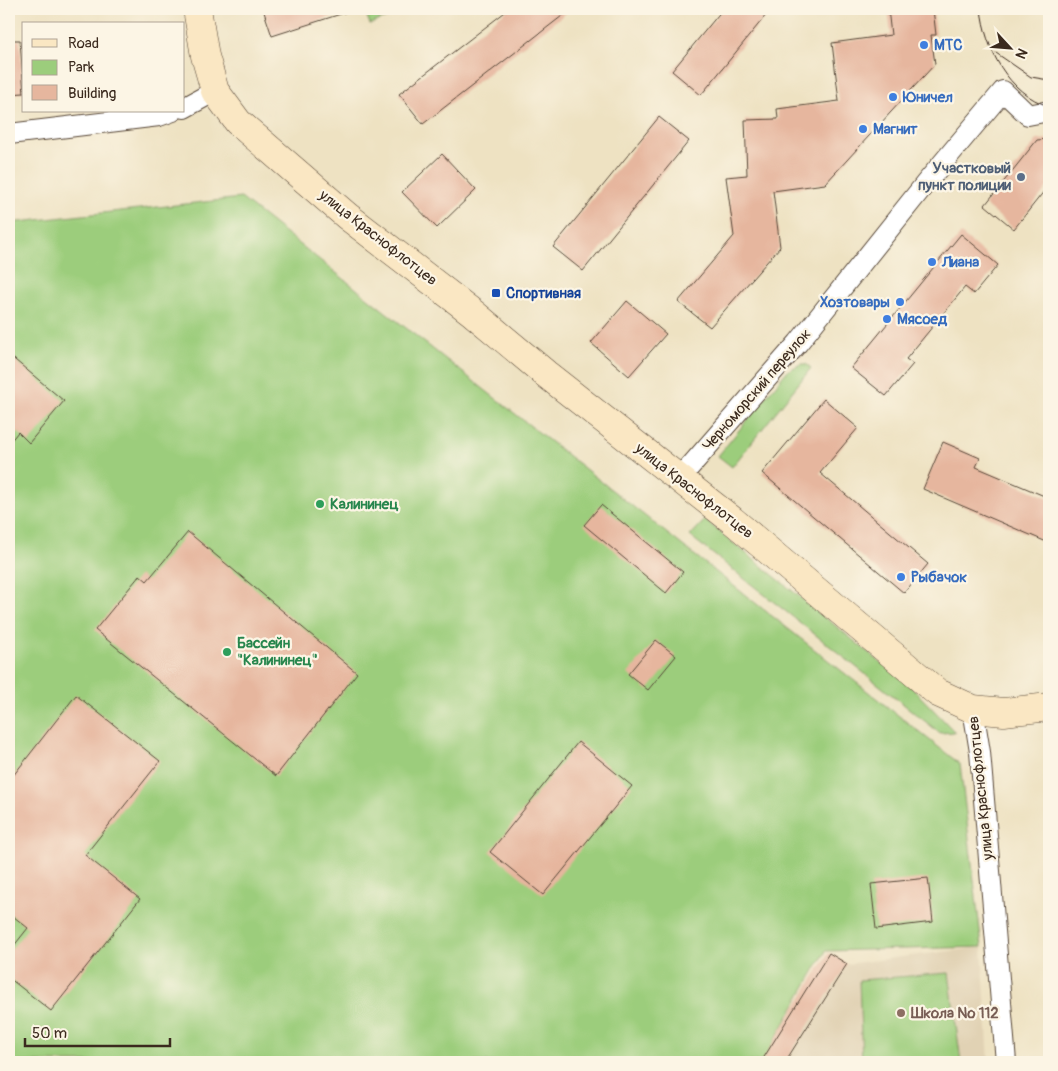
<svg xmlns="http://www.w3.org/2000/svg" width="1058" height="1071" font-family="Pangolin,sans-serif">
<rect width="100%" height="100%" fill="#fcf5e5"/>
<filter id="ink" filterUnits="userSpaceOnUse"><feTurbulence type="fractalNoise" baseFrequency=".02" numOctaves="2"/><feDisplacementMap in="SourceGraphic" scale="10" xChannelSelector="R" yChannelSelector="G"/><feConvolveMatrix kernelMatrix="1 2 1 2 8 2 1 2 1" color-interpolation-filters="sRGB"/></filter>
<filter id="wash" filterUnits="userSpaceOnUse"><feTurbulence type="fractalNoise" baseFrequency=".0096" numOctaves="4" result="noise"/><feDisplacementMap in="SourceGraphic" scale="20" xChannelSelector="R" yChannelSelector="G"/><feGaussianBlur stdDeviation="1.12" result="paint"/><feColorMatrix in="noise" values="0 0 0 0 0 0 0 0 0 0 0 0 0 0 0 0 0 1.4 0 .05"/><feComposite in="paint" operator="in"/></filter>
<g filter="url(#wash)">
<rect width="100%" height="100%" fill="#eee2c2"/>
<path fill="#e1d2b4" d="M982,947L989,1062H785L847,964Z"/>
<g fill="#9ccd7c" stroke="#6c7c4d">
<path d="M364,9H410L370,24Z"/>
<path d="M241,198L960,764L982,947L826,951L762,1062H9V223Z"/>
<path d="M801,364H806L811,368L732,467L718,456L787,371Z"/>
<path d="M705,520L911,687L955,732L940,733L690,536Z"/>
<path d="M949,973L961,1062H862L859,980Z"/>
</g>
<g id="blocks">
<g fill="#e6b69e">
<path d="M263,9H347V12L272,36Z"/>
<path d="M509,9H571L423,124L399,94Z"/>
<path d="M723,9H771L701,95L672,71Z"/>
<path d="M888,9H933L936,35H931L935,64L825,184L773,191L780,247L710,327L678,302L734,236L726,177L747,175L745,120L778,119L777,109L839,101L832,43L891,35Z"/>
<path d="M9,40H20L24,93L9,94Z"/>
<path d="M659,117L689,141L583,271L553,247Z"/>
<path d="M1049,139V185L1014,229L985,205L1037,140Z"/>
<path d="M442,154L476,190L437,228L402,192Z"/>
<path d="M961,234L998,265L974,294L965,287L906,359L913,364L886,396L851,368Z"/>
<path d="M627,301L666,334L629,376L591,343Z"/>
<path d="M9,355L64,401L29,443L18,432L9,443Z"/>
<path d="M824,399L858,428L820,473L928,564L904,593L762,473Z"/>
<path d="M943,442L980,458L976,467L1049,498V543L923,489Z"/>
<path d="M601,505L683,572L666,593L584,525Z"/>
<path d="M188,532L357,673L276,776L95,630L140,575L147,581Z"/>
<path d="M656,640L676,656L648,690L628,674Z"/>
<path d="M76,695L160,761L85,855L140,899L51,1011L9,978V952L28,928L9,913V781Z"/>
<path d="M578,742L632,786L543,895L490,852Z"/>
<path d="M928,878L933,922L876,929L871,884Z"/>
<path d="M829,953L847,964L785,1062H761Z"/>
</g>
</g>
</g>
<g filter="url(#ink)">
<use href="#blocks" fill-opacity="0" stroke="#564637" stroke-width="1"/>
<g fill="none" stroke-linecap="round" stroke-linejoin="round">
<g stroke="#564637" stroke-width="22">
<g id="street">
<path d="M184,108L215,91"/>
<path d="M9,134L159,116L173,111"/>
<path d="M680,478L798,343L925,184L1003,91L1028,115L1049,111"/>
<path d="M973,709L980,752L1006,1062"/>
</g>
</g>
<g stroke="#564637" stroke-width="29">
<path id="secondary" d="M197,9L205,56L215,91L238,122L347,216L473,313L546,374L732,520L938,693L973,709L1004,712L1049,707"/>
</g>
<use href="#street" stroke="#fff" stroke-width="20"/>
<use href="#secondary" stroke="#fae7c3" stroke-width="28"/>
<g stroke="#3b2a1e" stroke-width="1">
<path d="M981,9C985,48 1008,94 1049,106"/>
<path d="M996,53L1031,77L1049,80"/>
</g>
</g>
</g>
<g fill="#3f7fe0" stroke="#fcf5e5" stroke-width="2">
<circle cx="924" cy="45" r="5"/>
<circle cx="893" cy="97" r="5"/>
<circle cx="863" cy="129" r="5"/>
<circle cx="932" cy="262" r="5"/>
<circle cx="900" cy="302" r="5"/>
<circle cx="887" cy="319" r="5"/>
<circle cx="901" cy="577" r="5"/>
</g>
<circle fill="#5c6f8a" stroke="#fcf5e5" stroke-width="2" cx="1021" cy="177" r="5"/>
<rect fill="#1a4fb4" stroke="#fcf5e5" stroke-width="2" x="491" y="288" width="10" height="10" rx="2.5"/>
<g fill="#2e9e5b" stroke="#fcf5e5" stroke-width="2">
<circle cx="320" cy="504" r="5"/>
<circle cx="227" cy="652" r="5"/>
</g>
<circle fill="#8d6e63" stroke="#fcf5e5" stroke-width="2" cx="901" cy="1013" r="5"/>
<g text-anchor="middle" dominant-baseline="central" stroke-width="4.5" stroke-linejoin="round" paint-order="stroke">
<g font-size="15" font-weight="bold" fill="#366cbe" stroke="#fcf5e5" text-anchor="start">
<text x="934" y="45">МТС</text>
<text x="903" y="97">Юничел</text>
<text x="873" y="129">Магнит</text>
<text x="942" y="262">Лиана</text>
<text x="890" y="302" text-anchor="end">Хозтовары</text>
<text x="897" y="319">Мясоед</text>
<text x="911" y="577">Рыбачок</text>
</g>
<g font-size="15" font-weight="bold" fill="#4e5e75" stroke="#fcf5e5" text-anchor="end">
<text x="1011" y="168">Участковый<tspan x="1011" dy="17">пункт полиции</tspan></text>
</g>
<g font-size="15" fill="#3b2a1e" stroke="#fcf5e5">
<text transform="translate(378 238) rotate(38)">улица Краснофлотцев</text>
<text transform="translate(757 390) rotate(-49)">Черноморский переулок</text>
<text transform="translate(694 491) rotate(38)">улица Краснофлотцев</text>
<text transform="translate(981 788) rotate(-96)">улица Краснофлотцев</text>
</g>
<g font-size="15" font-weight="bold" fill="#164399" stroke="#fcf5e5" text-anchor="start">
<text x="506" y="293">Спортивная</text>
</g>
<g font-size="15" font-weight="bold" fill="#27864d" stroke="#fcf5e5" text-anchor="start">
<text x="330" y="504">Калининец</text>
<text x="237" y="643">Бассейн<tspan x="237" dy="17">"Калининец"</tspan></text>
</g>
<g font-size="15" font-weight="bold" fill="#785e54" stroke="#fcf5e5" text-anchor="start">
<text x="911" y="1013">Школа № 112</text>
</g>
</g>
<rect width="1058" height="1071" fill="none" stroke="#fcf5e5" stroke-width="30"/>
<rect x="22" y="22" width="162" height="90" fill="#fcf5e5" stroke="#afa495"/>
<rect x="32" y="39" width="25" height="8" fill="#fae7c3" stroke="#afa495"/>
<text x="68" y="48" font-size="15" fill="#3b2a1e">Road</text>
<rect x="32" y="60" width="25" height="15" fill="#9ccd7c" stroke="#afa495"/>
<text x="68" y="72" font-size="15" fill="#3b2a1e">Park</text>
<rect x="32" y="85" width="25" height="15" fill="#e6b69e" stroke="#afa495"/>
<text x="68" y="98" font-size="15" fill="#3b2a1e">Building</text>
<g transform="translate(1010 48) rotate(116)" stroke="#fcf5e5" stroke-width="4" paint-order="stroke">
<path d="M0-4L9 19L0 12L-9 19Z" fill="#3b2a1e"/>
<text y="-8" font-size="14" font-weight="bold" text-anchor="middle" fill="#3b2a1e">N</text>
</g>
<path d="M25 1038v8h145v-8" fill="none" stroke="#3b2a1e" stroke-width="2.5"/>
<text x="32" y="1038" font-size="15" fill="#3b2a1e" stroke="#fcf5e5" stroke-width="4" paint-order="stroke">50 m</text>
</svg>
